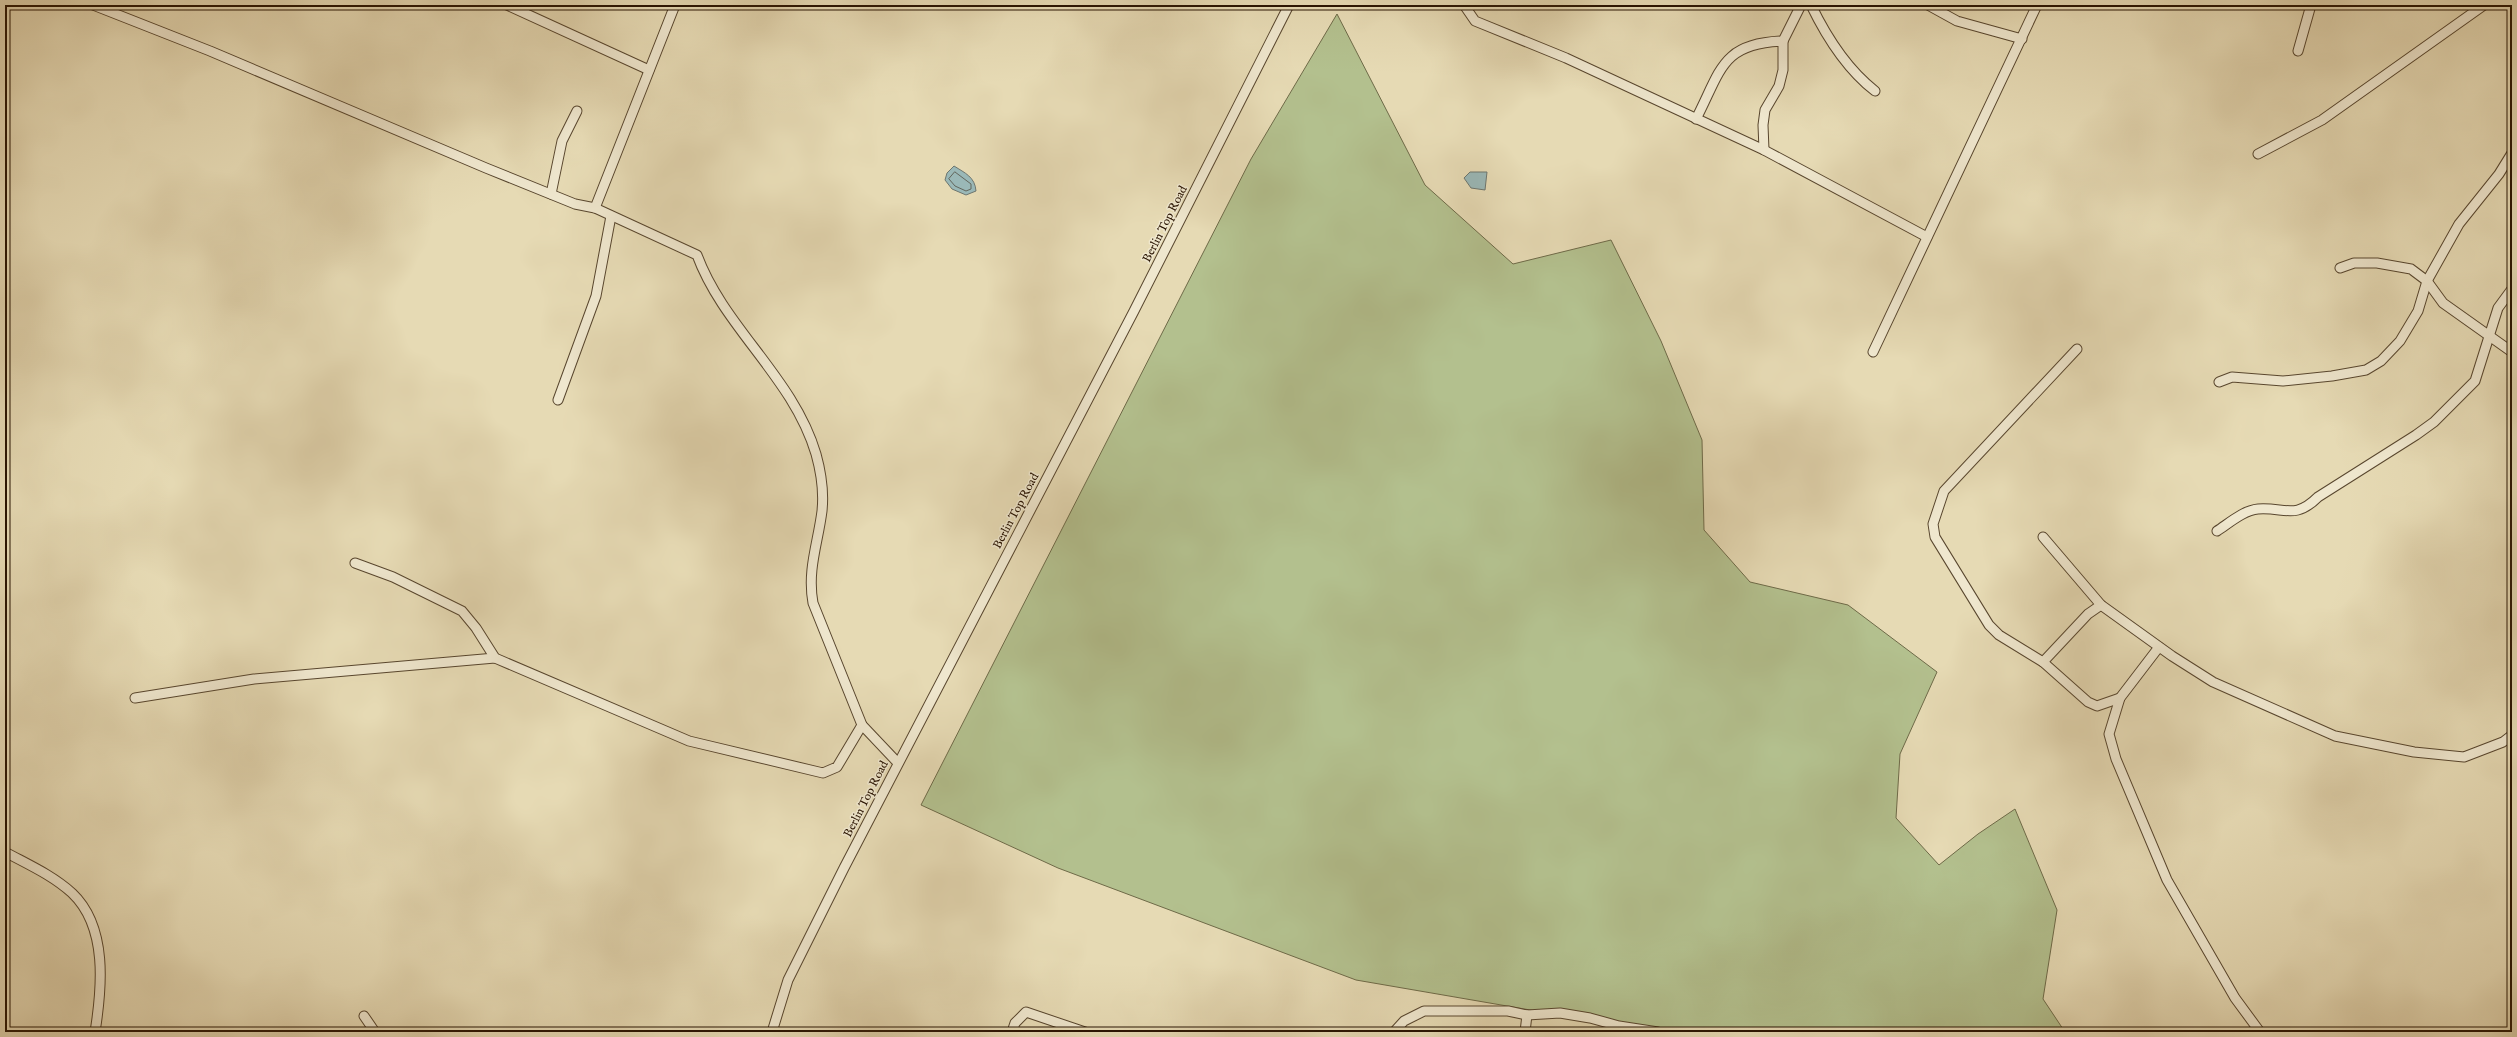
<svg xmlns="http://www.w3.org/2000/svg" width="2517" height="1037" font-family="'IM FELL English',serif">
<rect width="100%" height="100%" fill="#e6dab4"/>
<filter id="stains"><feTurbulence type="fractalNoise" baseFrequency=".005" numOctaves="4"/><feColorMatrix values="0 0 0 0 .2 0 0 0 0 .09 0 0 0 0 .02 0 0 0 .5 -.17"/></filter>
<radialGradient id="worn" r=".72"><stop offset=".6" stop-color="#630" stop-opacity="0"/><stop offset="1" stop-color="#630" stop-opacity=".3"/></radialGradient>
<path fill="#b3c08e" stroke="#6e6a48" d="M1337,14L1425,185L1513,264L1611,240L1661,341L1702,440L1704,530L1750,582L1848,605L1937,672L1900,754L1896,818L1939,865L1978,834L2015,809L2057,910L2043,999L2065,1032H1658L1356,980L1058,868L921,805L1251,159Z"/>
<g fill="#9ab8b7" stroke="#6d766f">
<path d="M954,166C965,173 975,177 976,191L966,195L952,189L945,180L947,173Z"/>
<path d="M1470,172H1487L1485,190L1471,188L1464,178Z"/>
</g>
<g fill="none" stroke-linecap="round" stroke-linejoin="round">
<path stroke="#62665c" stroke-width="1" d="M955,172L971,184V189L966,191L955,186L949,179Z"/>
<g stroke="#58462e" stroke-width="11">
<g id="street">
<path d="M93,5L210,51L486,168L575,204L595,208L697,255C724,328 793,377 816,454C821,472 824,492 822,511C818,543 807,570 813,603L862,725L898,763"/>
<path d="M507,5L649,70"/>
<path d="M1464,5L1475,21L1566,58L1764,150L1927,237"/>
<path d="M1811,5C1826,36 1848,70 1875,91"/>
<path d="M1928,5L1957,21L2022,39"/>
<path d="M1783,41L1801,5"/>
<path d="M2298,51L2311,5"/>
<path d="M1696,119C1721,71 1721,43 1783,41V70L1779,86L1765,110L1763,125L1764,150"/>
<path d="M2258,154L2322,120L2484,5"/>
<path d="M551,194L562,141L577,111"/>
<path d="M595,208L675,5"/>
<path d="M2340,268L2354,263H2377L2411,269L2427,281L2443,303L2512,352"/>
<path d="M2077,349L1944,491L1933,524L1935,537L1989,625L1999,635L2043,662L2088,614L2101,605"/>
<path d="M1873,352L2037,5"/>
<path d="M2219,382L2232,377L2283,381L2332,376L2366,370L2381,361L2400,341L2418,311L2427,281L2459,224L2499,174L2512,153"/>
<path d="M558,400L596,296L611,216"/>
<path d="M2217,531C2228,524 2244,510 2258,509C2285,507 2295,520 2318,497L2416,435L2434,422L2475,381L2498,308L2512,289"/>
<path d="M2043,537L2101,605L2172,656L2213,682L2335,736L2414,752L2464,757L2503,742L2512,735"/>
<path d="M355,563L393,577L462,611L476,628L495,658L689,741L823,773L837,767L862,725"/>
<path d="M2159,647L2120,698L2109,734L2116,759L2167,880L2235,998L2260,1032"/>
<path d="M2043,662L2088,702L2097,706L2120,698"/>
<path d="M135,698L254,679L495,658"/>
<path d="M5,852C29,865 52,875 72,893C108,927 102,988 95,1032"/>
<path d="M364,1016L375,1032"/>
<path d="M772,1032L788,980L844,868L1134,311L1289,5"/>
<path d="M1012,1032L1015,1023L1026,1012L1085,1032"/>
<path d="M1394,1032L1404,1021L1424,1011H1508L1527,1015L1560,1013L1590,1018L1619,1026L1658,1032"/>
<path d="M1525,1032L1527,1015"/>
</g>
</g>
<use href="#street" stroke="#efe7ce" stroke-width="9"/>
</g>
<g text-anchor="middle" dominant-baseline="central" stroke-width="3" stroke-linejoin="round" paint-order="stroke">
<g font-size="12" fill="#291402" stroke="#efe7ce">
<text transform="translate(1165 224) rotate(-63)">Berlin Top Road</text>
<text transform="translate(1016 511) rotate(-62)">Berlin Top Road</text>
<text transform="translate(866 799) rotate(-63)">Berlin Top Road</text>
</g>
</g>
<rect width="2517" height="1037" fill="none" stroke="#e6dab4" stroke-width="20"/>
<rect x="6" y="6" width="2505" height="1025" fill="none" stroke="#291402" stroke-width="2"/>
<rect x="10" y="10" width="2497" height="1017" fill="none" stroke="#291402"/>
<rect width="100%" height="100%" filter="url(#stains)"/>
<rect width="100%" height="100%" fill="url(#worn)"/>
</svg>
